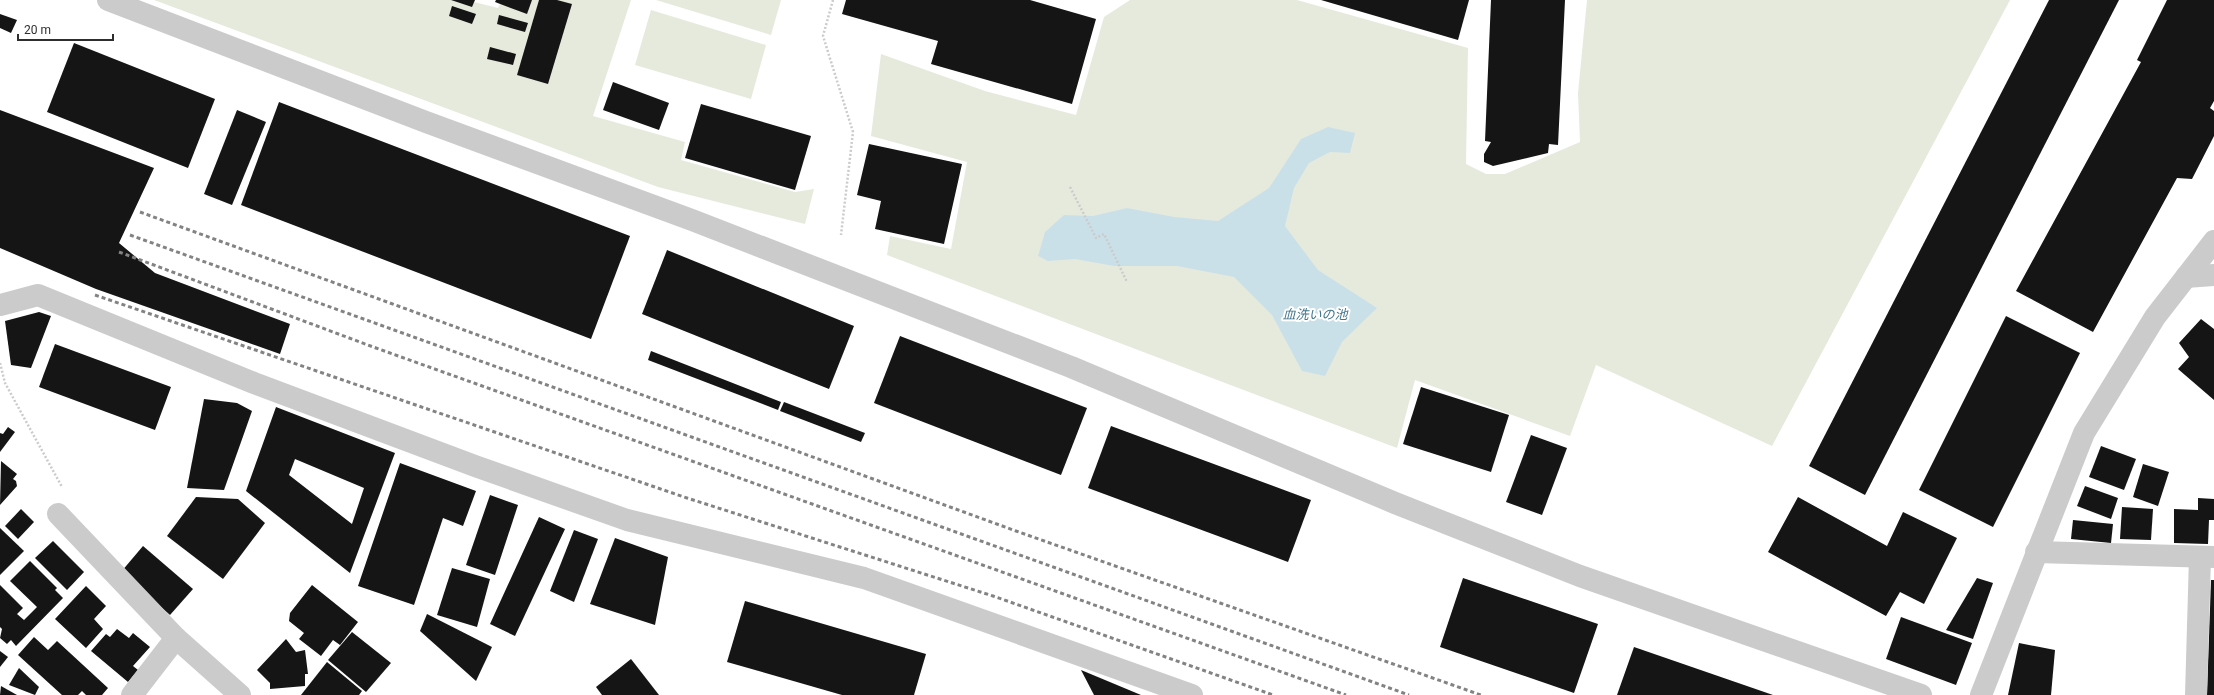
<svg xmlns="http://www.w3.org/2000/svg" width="2214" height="695" font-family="Roboto,'Noto Sans JP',sans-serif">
<rect width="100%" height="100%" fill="#fff"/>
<g fill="#e6eadd">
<path d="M154,0H466L498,8L502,0H631L593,116L685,142L681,160L795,192L814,189L805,224L658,187Z"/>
<path d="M656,0H781L771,35Z"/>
<path d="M1130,0H1297L1468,48L1466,164L1486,174H1505L1580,142L1578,93L1587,0H2010L1772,446L1596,365L1570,436L1415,380L1397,448L887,255L890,236L951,249L967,162L871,136L881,54L985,91L1076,115L1104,17Z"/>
<path d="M651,10L766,45L751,99L635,65Z"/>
</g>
<path fill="#cae0e9" d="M1328,127L1355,133L1350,153L1330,152L1309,163L1294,188L1285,226L1318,270L1377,308L1342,342L1325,376L1302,371L1272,315L1234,277L1177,266H1114L1075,259L1048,261L1038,256L1045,232L1064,215L1093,216L1127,208L1174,217L1218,221L1269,188L1301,139Z"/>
<g fill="#151515" fill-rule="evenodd">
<path d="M451,0H475L472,7Z"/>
<path d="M496,0H532L527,14L495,2Z"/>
<path d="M539,0H557L572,4L548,84L517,75Z"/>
<path d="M846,0H1030L1096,19L1072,104L931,64L938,41L842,14Z"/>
<path d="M1321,0H1469L1458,40Z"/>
<path d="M1491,0H1565L1558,145L1549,144L1548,153L1493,166L1484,162V154L1491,142L1485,141Z"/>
<path d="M2049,0H2119L1865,495L1809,466Z"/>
<path d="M2167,0H2214V101L2210,108L2214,111V136L2192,179L2177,178L2093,332L2016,291L2141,62L2137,60Z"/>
<path d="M452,6L476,14L472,24L449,16Z"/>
<path d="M0,14L17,20L11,33L0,28Z"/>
<path d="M499,15L528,23L525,32L497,24Z"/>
<path d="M74,43L215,99L188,168L47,112Z"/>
<path d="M490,47L516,54L513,65L487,59Z"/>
<path d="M613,82L669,103L659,130L603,110Z"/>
<path d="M279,102L630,236L591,339L241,205Z"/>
<path d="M701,104L811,136L795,190L685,158Z"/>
<path d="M0,110L154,168L119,243L155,273L290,324L280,354L96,289L0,248Z"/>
<path d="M237,110L266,122L232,205L204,194Z"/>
<path d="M869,144L962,164L944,244L875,229L881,201L857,195Z"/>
<path d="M667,250L854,326L829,389L642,314Z"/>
<path d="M39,312L51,316L31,368L11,365L5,321Z"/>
<path d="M2006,316L2080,353L1993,527L1919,490Z"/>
<path d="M2201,319L2214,329V400L2178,369L2189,357L2179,343Z"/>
<path d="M900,336L1087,408L1061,475L874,403Z"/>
<path d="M55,344L171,387L155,430L39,387Z"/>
<path d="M651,351L781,402L778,410L648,360Z"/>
<path d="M1421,387L1509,415L1491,472L1403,444Z"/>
<path d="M204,399L237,403L252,411L224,490L187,488Z"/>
<path d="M784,402L865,433L861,442L780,411Z"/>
<path d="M276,407L395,453L350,573L246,491ZM295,459L364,488L352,524L289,475Z"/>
<path d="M1111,426L1311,500L1288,562L1088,488Z"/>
<path d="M8,427L15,432L0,452V433L3,434Z"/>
<path d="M1531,435L1567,448L1542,515L1506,502Z"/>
<path d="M2101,446L2136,459L2124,490L2089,477Z"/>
<path d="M1,461L17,474L13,479L16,481L17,486L0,505Z"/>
<path d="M400,463L476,491L463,526L443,518L414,605L358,586Z"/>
<path d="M2143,464L2169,472L2158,506L2133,497Z"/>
<path d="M2085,486L2118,498L2111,519L2077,506Z"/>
<path d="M490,495L518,505L495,575L466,565Z"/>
<path d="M196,497L238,499L265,523L223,579L167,536Z"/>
<path d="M1798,497L1887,546L1903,512L1957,538L1924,604L1900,592L1886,616L1768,552Z"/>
<path d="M2198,498L2214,499V520H2209L2208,544L2174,543V509L2198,510Z"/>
<path d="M2122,507L2153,509L2151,540L2120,539Z"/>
<path d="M21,509L34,522L18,539L5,526Z"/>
<path d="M539,517L565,529L515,636L490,624Z"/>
<path d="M2073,520L2113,524L2111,543L2071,539Z"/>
<path d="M0,528L24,551L0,575Z"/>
<path d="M574,530L598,539L574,602L550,591Z"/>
<path d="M615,538L668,557L655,625L590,604Z"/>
<path d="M53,541L84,572L67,590L35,558Z"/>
<path d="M143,546L193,589L170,615L121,572Z"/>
<path d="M30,561L57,588L55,590L63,598L16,646L11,640L7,644L0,638L2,629L0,627V585L23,608L17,614L24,620L37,607L10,581Z"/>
<path d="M452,568L490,579L477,627L437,615Z"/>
<path d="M1463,578L1598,624L1574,693L1440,647Z"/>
<path d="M1977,578L1993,583L1973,639L1946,630Z"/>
<path d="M2211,580H2214V695H2207Z"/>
<path d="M312,585L358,622L340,645L333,640L321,656L299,639L304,633L289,621L290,613Z"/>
<path d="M86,586L106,606L94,619L103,629L86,648L55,619Z"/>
<path d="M745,601L926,654L914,695H842L727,662Z"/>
<path d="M427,614L492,647L476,681L420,631Z"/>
<path d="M1901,617L1972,643L1956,685L1886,659Z"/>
<path d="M117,629L129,638L133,633L150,647L133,666L138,670L128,682L91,651L106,634L110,637Z"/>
<path d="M352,632L391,663L366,692L328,660Z"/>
<path d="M34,637L48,650L57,641L108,688L102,695H86L82,691L78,695H62L18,655Z"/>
<path d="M286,639L296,652L305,650L308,674H305V686L270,689V683L257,670Z"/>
<path d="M2019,643L2055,650L2051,695H2008Z"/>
<path d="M1634,647L1773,695H1617Z"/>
<path d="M0,651L8,657L0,667Z"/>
<path d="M631,659L659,695H602L596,687Z"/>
<path d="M327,662L362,691L359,695H301Z"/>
<path d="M19,668L39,687L35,695L9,685Z"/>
<path d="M1081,670L1141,695H1094Z"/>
<path d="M1,686L17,695H0Z"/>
</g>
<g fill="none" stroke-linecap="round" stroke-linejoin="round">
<g stroke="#cbcbcb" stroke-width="2.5" stroke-dasharray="2 2" stroke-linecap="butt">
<path d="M833,0L823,36L853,132L841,235"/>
<path d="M1070,187L1096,238L1104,234L1127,282"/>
<path d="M0,363L5,383L62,487"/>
</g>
<g stroke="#cbcbcb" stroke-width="22">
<path d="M108,0L426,122L692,220L1071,367L1395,503L1580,576L1921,695"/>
<path d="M2186,277L2214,275"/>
<path d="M0,305L38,295L254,383L475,466L627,520L864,578L1192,695"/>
<path d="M58,514L176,638L240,695"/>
<path d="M2036,552L2214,557"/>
<path d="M132,695L176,638"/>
<path d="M1981,695L2084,433L2155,317L2214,241"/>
<path d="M2196,695L2200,557"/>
</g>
<g stroke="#838383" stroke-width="3" stroke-dasharray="4 3" stroke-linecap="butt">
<path d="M140,212L1016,531L1481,695"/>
<path d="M130,235L1409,695"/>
<path d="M119,252L376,348L1346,695"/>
<path d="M95,295L687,498L993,596L1273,695"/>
</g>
</g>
<g text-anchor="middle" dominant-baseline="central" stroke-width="4" stroke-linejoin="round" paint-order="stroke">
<g font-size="13" font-style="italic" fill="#42768b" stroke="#fff">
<text x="1315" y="314">血洗いの池</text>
</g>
</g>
<path d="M18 34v6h95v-6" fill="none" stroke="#2e2e2e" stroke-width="2"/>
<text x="24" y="34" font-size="12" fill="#2e2e2e" stroke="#ffffff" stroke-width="3" paint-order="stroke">20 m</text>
</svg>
